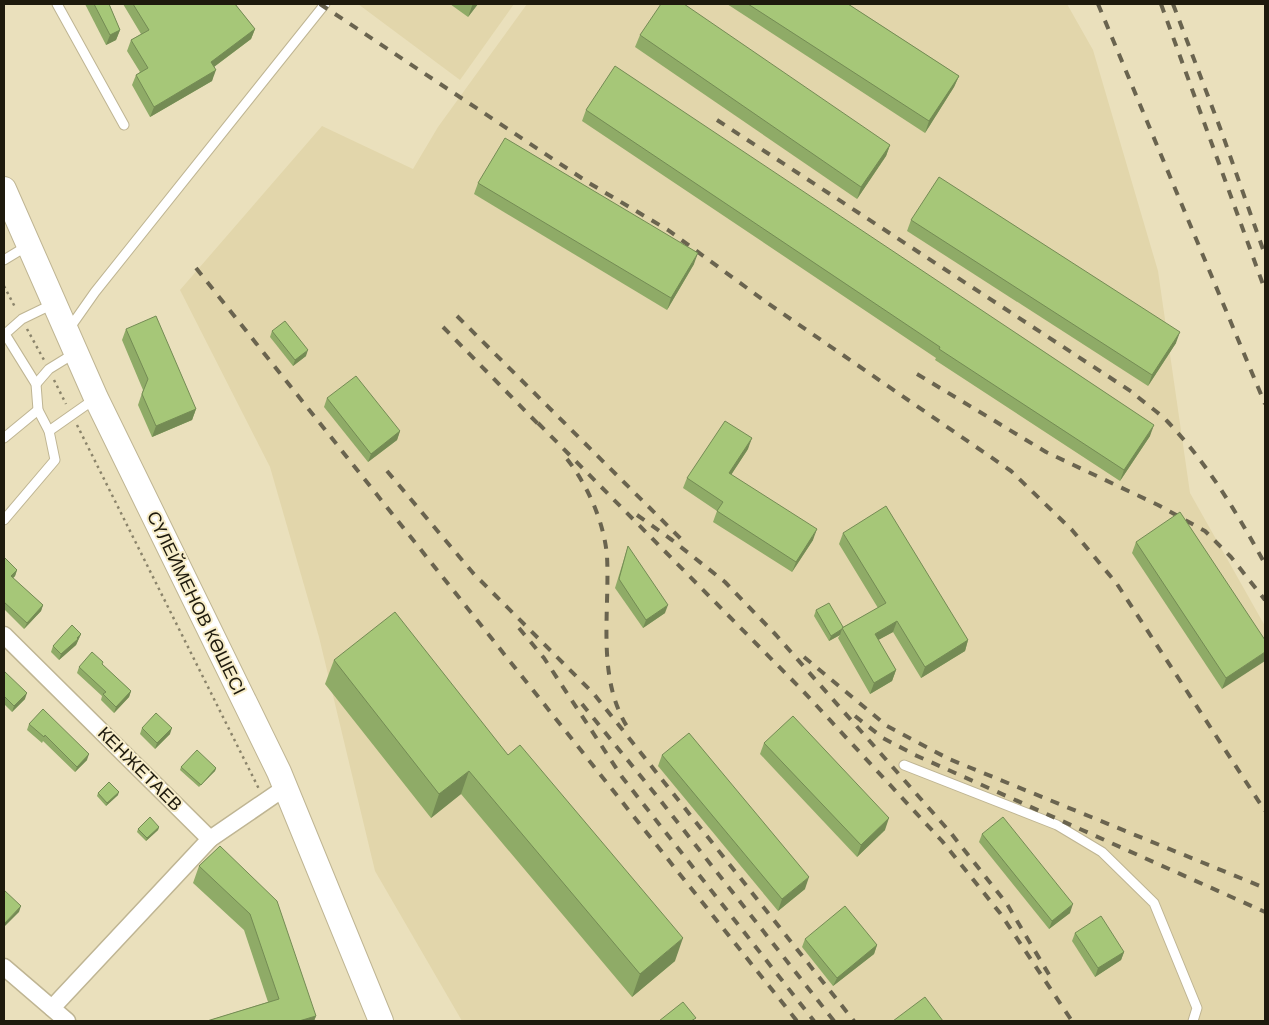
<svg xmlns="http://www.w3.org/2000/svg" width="1269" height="1025" font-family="Helvetica,sans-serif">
<rect width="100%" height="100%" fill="#eae0bc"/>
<g fill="#e2d6ab">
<path d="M358,4H514L460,80Z"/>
<path d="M527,4H1067L1093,50L1158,271L1190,493L1265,626V1021H462L375,871L319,637L270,467L180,290L322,126L413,169L438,127Z"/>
</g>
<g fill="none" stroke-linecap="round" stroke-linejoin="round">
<g stroke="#bfb593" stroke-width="11">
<g id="lane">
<path d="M57,4L124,125"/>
<path d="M4,260L27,246"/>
<path d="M69,329L95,292L325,4"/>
<path d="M36,384L49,369L75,353"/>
<path d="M49,431L96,398"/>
<path d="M4,438L38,410"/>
<path d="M4,520L55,460L49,431L38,410L36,384L5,334L22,319L53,304"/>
<path d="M904,765L1057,825L1102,852L1154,903L1197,1008L1193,1021"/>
</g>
</g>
<g stroke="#bfb593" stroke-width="19">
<g id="street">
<path d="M4,635L210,839L286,787"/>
<path d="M4,967L67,1021"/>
<path d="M52,1008L210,839"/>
</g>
</g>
<g stroke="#bfb593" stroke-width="26">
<path id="secondary" d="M4,189L96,398L279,772L381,1021"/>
</g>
<g stroke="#8b846b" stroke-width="2.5" stroke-dasharray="2.5 4" stroke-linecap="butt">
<path d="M4,286L16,309"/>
<path d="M27,329L44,360"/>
<path d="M54,380L66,404"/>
<path d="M77,425L259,789"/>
</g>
<use href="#lane" stroke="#fff" stroke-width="9"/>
<use href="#street" stroke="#fff" stroke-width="16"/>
<use href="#secondary" stroke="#fff" stroke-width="24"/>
<g stroke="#6a644f" stroke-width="4" stroke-dasharray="9 9" stroke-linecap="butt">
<path d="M320,4L589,183L668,230L766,302L1011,471L1072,530L1117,584L1265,811"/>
<path d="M1098,4L1265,404"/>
<path d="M1161,4L1265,290"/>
<path d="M1173,4L1222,133L1265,255"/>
<path d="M717,120L1132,392C1143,402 1157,411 1167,421C1208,464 1237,513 1265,564"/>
<path d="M196,268L797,1021"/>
<path d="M457,316L684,542"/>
<path d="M443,327L542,428"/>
<path d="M917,374L1046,452L1158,505L1205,531L1231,557L1265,600"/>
<path d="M538,423L803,691L942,841L1000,913L1072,1021"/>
<path d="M567,459C588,486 604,522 607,556C610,613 596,678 628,728"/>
<path d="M387,471L473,573L594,694L854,1021"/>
<path d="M637,515L672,540L725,582L776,635L950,832L1007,904L1051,978"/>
<path d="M519,628L544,658L622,777L814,1021"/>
<path d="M804,657L887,726L949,759L1265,888"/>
<path d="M582,704L660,800L834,1021"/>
<path d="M855,716L883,738L915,755L1265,912"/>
</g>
</g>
<g fill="#8fab67">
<path d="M85,4H109L120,30L116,40L106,45Z"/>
<path d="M123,4H235L255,29L251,39L214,67L212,81L150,117L132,85L136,75L140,72L127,51L131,40L141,34Z"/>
<path d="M450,4H478L468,17Z"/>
<path d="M727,4H848L959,76L954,87L925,133Z"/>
<path d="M640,35L890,145L886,156L857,199L635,47Z"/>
<path d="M586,110L1150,436L1120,481L935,360L936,358L582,121Z"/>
<path d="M478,183L694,264L667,310L474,194Z"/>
<path d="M911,220L1176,343L1148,386L907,231Z"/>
<path d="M126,329L196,409L192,420L152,437L138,405L143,390L122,340Z"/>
<path d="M272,331L306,356L293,366L270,337Z"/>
<path d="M327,398L400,431L397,440L368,462L324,407Z"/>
<path d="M748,449L731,475L813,540L792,572L713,522L717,511L683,488L687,478Z"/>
<path d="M843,533L968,640L965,651L921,678L893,632L878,640L896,670L892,681L870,694L838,638L840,635L829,641L814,616L816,610L843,627L878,608L839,544Z"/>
<path d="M1136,542L1265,640L1222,689L1132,553Z"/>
<path d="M628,546L665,613L643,628L615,588Z"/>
<path d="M4,557L17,570L15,576L13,578L43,605L41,611L24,629L4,609Z"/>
<path d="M81,634L76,645L59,660L51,652L53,646Z"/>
<path d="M334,660L508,755L675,961L632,997L461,794L431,818L325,684Z"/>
<path d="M102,664L131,691L129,697L114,713L101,700L102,696L77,673L79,667Z"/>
<path d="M4,671L25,699L12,712L4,704Z"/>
<path d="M29,724L87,760L75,772L43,741L42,743L27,730Z"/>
<path d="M142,728L170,734L155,749L140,734Z"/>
<path d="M764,743L885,830L857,857L760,754Z"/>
<path d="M662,755L805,889L778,911L658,766Z"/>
<path d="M181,767L216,768L215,771L199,787L180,770Z"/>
<path d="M98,793L118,795L106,806L97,796Z"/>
<path d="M159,827L158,830L146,841L137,832L138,829Z"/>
<path d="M982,834L1070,913L1049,929L979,842Z"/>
<path d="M220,846L316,1016L314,1021H207L268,1002L244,930L193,883L199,866Z"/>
<path d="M1075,933L1124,952L1121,960L1095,977L1072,941Z"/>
<path d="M805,939L877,945L874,954L833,986L802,947Z"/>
</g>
<g fill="#748b54">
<path d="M473,4H478L468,17L472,6Z"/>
<path d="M255,29L251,39L207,72L211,62Z"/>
<path d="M120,30L116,40L106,45L110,35Z"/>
<path d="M216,70L212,81L150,117L154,107Z"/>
<path d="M959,76L954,87L925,133L929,121Z"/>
<path d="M890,145L886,156L857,199L861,187Z"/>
<path d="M698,253L694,264L667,310L671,298Z"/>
<path d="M1180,332L1176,343L1148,386L1152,375Z"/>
<path d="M308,350L306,356L293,366L295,360Z"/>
<path d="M196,409L192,420L152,437L156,426Z"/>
<path d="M1154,425L1150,436L1120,481L1124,470Z"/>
<path d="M400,431L397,440L368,462L371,454Z"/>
<path d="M752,438L748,449L725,484L729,473Z"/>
<path d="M817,529L813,540L792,572L796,562Z"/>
<path d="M17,570L15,576L9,582L11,576Z"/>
<path d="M43,605L41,611L24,629L27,623Z"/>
<path d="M668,605L665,613L643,628L646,620Z"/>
<path d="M897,621L893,632L871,644L875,634Z"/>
<path d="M842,629L840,635L829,641L831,636Z"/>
<path d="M81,634L76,645L59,660L61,654Z"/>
<path d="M968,640L965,651L921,678L925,667Z"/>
<path d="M1265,652V661L1222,689L1226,678Z"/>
<path d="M896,670L892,681L870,694L874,683Z"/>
<path d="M131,691L129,697L114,713L116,707Z"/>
<path d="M27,693L25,699L12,712L14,706Z"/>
<path d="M172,728L170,734L155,749L157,743Z"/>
<path d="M89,754L87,760L75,772L77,767Z"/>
<path d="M216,768L215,771L199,787L201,785Z"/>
<path d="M469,771L461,794L431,818L439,794Z"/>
<path d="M119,792L118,795L106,806L107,803Z"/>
<path d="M889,818L885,830L857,857L861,845Z"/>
<path d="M159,827L158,830L146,841L147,838Z"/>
<path d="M809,877L805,889L778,911L782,899Z"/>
<path d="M1073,904L1070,913L1049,929L1052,921Z"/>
<path d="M21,906L19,912L4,927V924Z"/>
<path d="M683,938L675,961L632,997L640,974Z"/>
<path d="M877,945L874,954L833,986L837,978Z"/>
<path d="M1124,952L1121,960L1095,977L1098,968Z"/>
<path d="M316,1016L314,1021H299Z"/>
</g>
<g fill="#a6c778" stroke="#748b54">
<path d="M94,4H109L120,30L110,35Z"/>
<path d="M133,4H235L255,29L211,62L216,70L154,107L136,75L148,68L131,40L149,30Z"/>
<path d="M661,4H684L890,145L861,187L640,35Z"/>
<path d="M748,4H848L959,76L929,121Z"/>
<path d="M615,66L1154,425L1124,470L939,349L940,347L586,110Z"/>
<path d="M505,138L698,253L671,298L478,183Z"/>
<path d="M939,177L1180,332L1152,375L911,220Z"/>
<path d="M156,316L196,409L156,426L142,394L148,379L126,329Z"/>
<path d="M285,321L308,350L295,360L272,331Z"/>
<path d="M356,376L400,431L371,454L327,398Z"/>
<path d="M725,421L752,438L729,473L817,529L796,562L717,511L723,502L687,478Z"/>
<path d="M886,506L968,640L925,667L897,621L875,634L896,670L874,683L842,628L886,603L843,533Z"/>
<path d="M1180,512L1265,640V652L1226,678L1136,542Z"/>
<path d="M628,546L668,605L646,620L619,579Z"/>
<path d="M4,557L17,570L11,576L43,605L27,623L4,602Z"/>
<path d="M829,603L843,627L842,629L831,636L816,610Z"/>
<path d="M395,612L508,755L520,745L683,938L640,974L469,771L439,794L334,660Z"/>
<path d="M72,625L81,634L77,638L78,639L61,654L53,646Z"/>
<path d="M92,652L103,662L102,664L131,691L116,707L103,694L106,692L79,667Z"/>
<path d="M4,671L27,693L14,706L4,696Z"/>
<path d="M43,709L89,754L77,767L45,735L44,737L29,724Z"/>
<path d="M156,713L172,728L157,743L142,728Z"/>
<path d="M793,716L889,818L861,845L764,743Z"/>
<path d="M689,733L809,877L782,899L662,755Z"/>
<path d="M197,750L216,768L201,785L181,767Z"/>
<path d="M109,782L119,792L107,803L98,793Z"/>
<path d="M150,817L159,827L147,838L138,829Z"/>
<path d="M1003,817L1073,904L1052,921L982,834Z"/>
<path d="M220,846L277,901L316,1016L299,1021H207L279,999L250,914L199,866Z"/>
<path d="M4,890L21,906L4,924Z"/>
<path d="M845,906L877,945L837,978L805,939Z"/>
<path d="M1101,916L1124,952L1098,968L1075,933Z"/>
<path d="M925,997L943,1021H893Z"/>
<path d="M683,1002L696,1018L691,1021H659Z"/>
</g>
<g text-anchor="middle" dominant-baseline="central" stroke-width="4" stroke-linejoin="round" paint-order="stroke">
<g font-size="18" fill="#1e1a0d" stroke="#f7edc9">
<text transform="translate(196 603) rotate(64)">СҮЛЕЙМЕНОВ КӨШЕСІ</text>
<text transform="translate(140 769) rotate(45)">КЕНЖЕТАЕВ</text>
</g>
</g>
<rect width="1269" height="1025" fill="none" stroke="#1e1a0d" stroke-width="10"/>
</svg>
